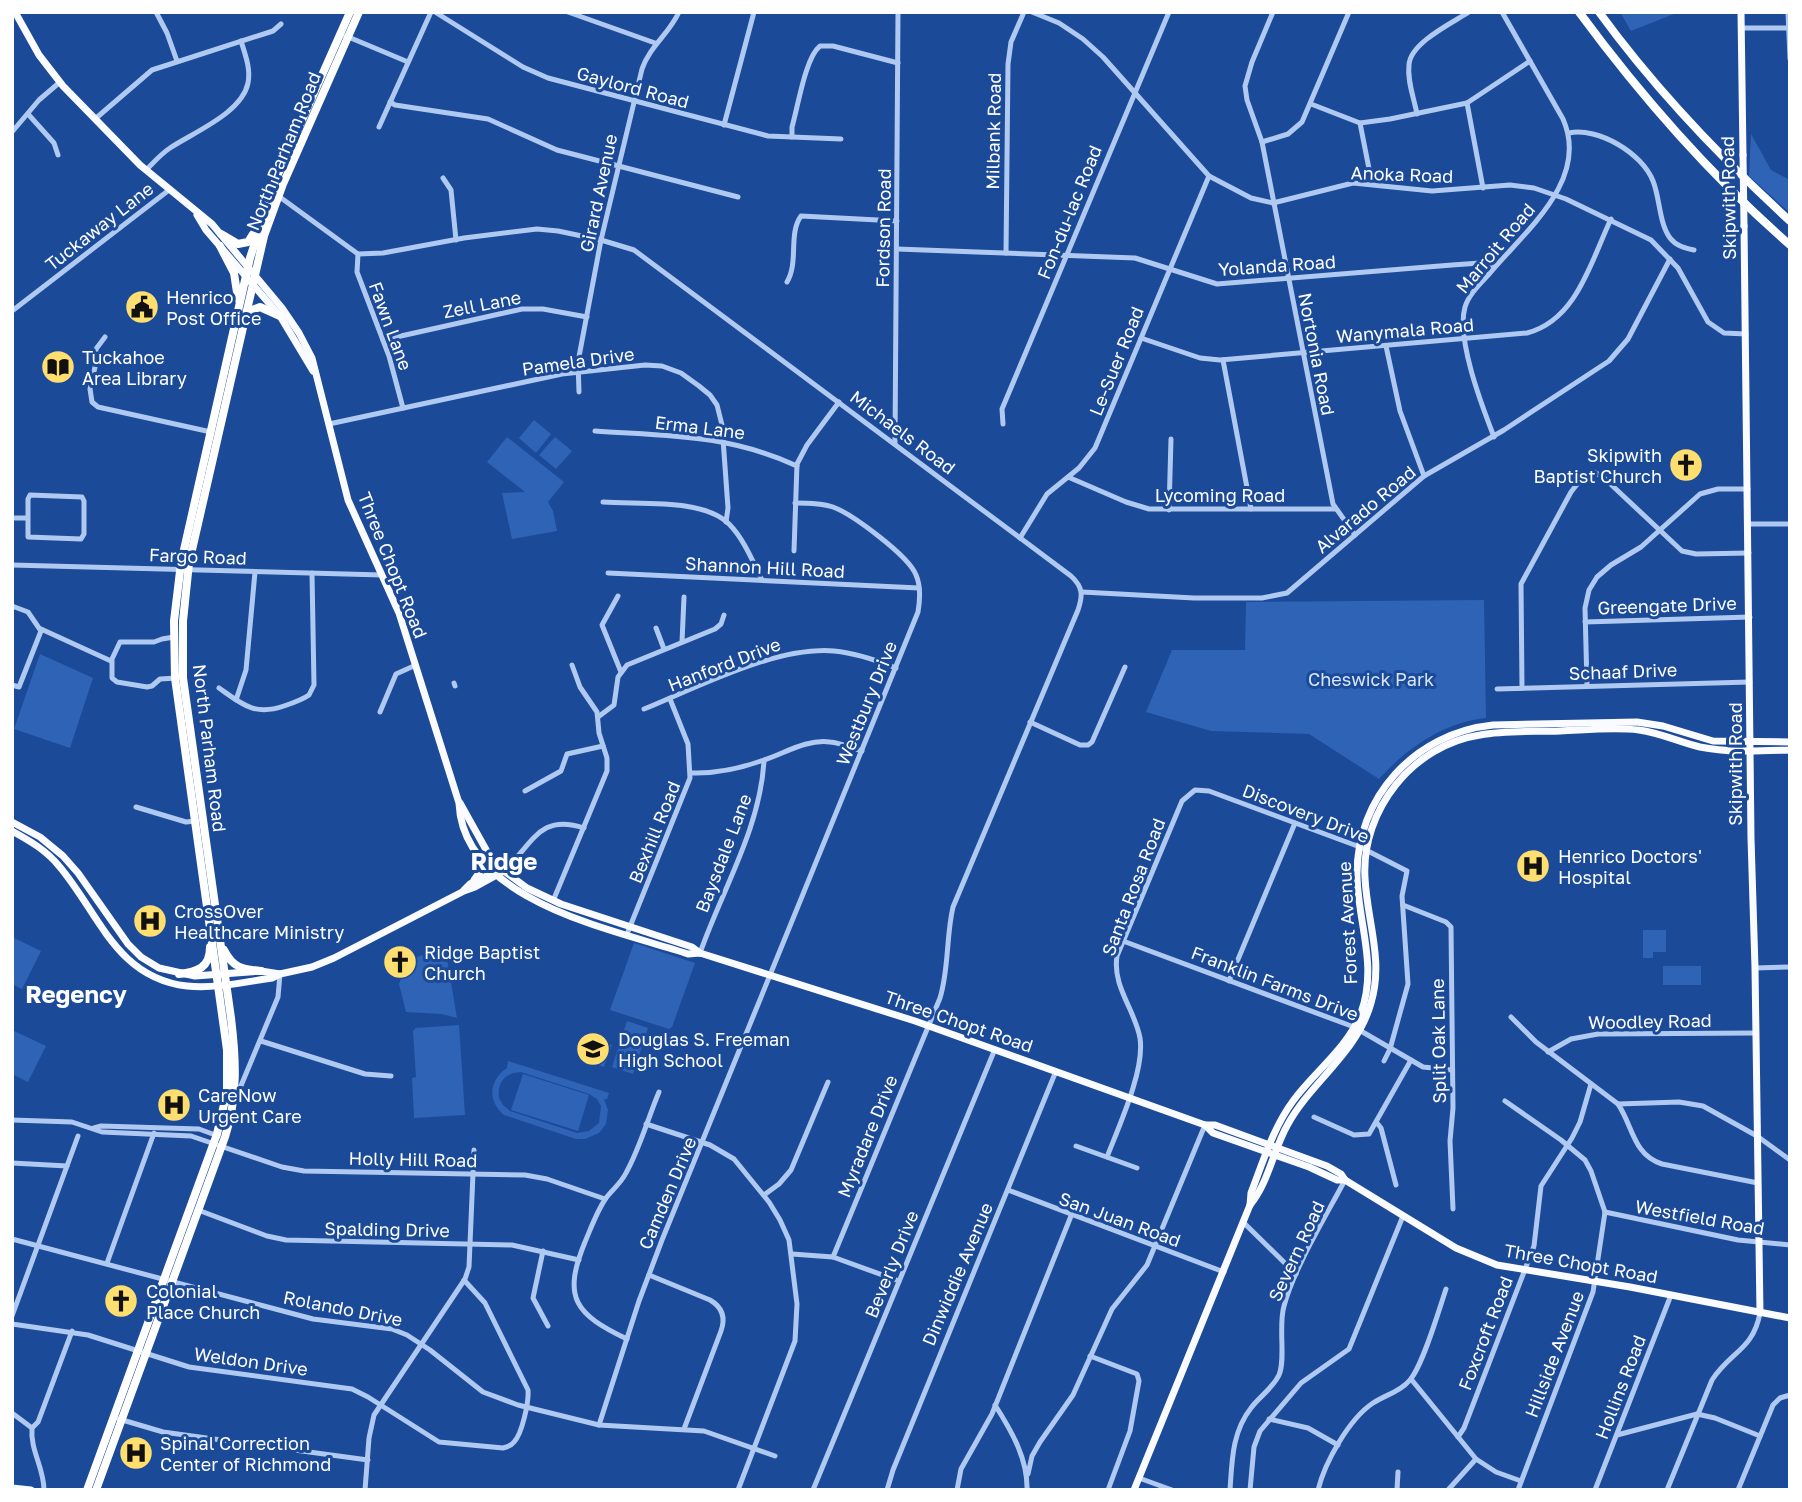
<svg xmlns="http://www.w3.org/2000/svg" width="1802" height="1502" font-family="'Golos Text',sans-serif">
<rect width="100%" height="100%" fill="#1b4a99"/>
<g fill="#2f63b6" fill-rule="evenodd">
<path d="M1620,12H1679L1631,31Z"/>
<path d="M1751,134L1771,170L1790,180V213L1749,176Z"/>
<path d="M534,420L551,434L536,453L519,438Z"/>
<path d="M507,437L564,482L548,502L553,511L557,531L512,539L502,493L525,492L487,462Z"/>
<path d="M555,437L572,451L556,469L539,455Z"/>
<path d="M1484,600L1486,718C1444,722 1407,748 1379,779L1309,734L1211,731L1146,712L1172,650H1245L1246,602Z"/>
<path d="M40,654L93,678L70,748L14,729Z"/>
<path d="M1643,930H1666V952H1653V958H1643Z"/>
<path d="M12,937L41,951L22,989L12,984Z"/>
<path d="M634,943L695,963L672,1027L669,1029L610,1010Z"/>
<path d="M429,952L447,959L457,1018L441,1014L406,1012L399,984L404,971V963Z"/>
<rect x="1663" y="966" width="38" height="19"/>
<path d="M627,1021L648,1028L633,1074L612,1067Z"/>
<path d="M459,1025L465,1115L414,1118L412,1078L416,1077L413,1031L416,1028Z"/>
<path d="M12,1030L46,1046L28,1082L12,1074Z"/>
<path d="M592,1038L612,1045L604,1067L585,1060Z"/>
<path d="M508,1061L609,1093L607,1099H604L608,1110L606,1124L599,1133L585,1139H576L504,1115C487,1101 489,1080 507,1068ZM521,1072L589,1094L597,1099L601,1106L599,1123L589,1131L577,1133L510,1111L503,1105L499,1098C497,1082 505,1073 521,1072Z"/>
<path d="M523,1074L589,1095L578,1131L511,1110Z"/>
</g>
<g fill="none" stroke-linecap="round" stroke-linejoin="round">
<g stroke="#b0c9f0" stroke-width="5">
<path d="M156,12L167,33L177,61"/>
<path d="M435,12L523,67L548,78L768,136L841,139"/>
<path d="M568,12L655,43"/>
<path d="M1032,12L1059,23L1083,39L1103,57L1209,176L1251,198L1273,203L1353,183L1432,191L1510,185L1534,188L1566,199L1651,240L1678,268L1708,322L1724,333L1746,334"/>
<path d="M1273,12L1252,62L1245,86L1247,100L1262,142L1333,504L1355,535"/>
<path d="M1788,12L1790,59"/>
<path d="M1741,28H1790"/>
<path d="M346,36L408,62"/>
<path d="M390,102L395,105L488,119L557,150L738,197"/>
<path d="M1467,103L1483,188"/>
<path d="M1311,104L1360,123L1390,119L1467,103L1530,61"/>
<path d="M28,114L54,143L58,155"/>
<path d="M1417,114C1414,98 1407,81 1409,65C1410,43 1452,23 1469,12"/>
<path d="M95,119L152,70L273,31L281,24"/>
<path d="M1360,123L1372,184"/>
<path d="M724,125L754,12"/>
<path d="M379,127L431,12"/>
<path d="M12,132L39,100L60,82"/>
<path d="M1569,133C1598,127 1642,153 1653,181C1660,198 1659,223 1670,238C1676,246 1685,248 1694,250"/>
<path d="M792,137V127C798,107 805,58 820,46H833L898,63"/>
<path d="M1262,142L1288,134L1302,122L1349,12"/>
<path d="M146,170C154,162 161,154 170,148C194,132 242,113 248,83C251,69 245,54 241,41"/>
<path d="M443,178L451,190L456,240"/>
<path d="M277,195L358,254L383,253L464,238L537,229L558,231L601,240L634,250L1071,576C1083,587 1083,595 1078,610L953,907C946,937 949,969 940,998L833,1257"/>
<path d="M897,249L1135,258L1217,284L1452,265L1480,263L1495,266"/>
<path d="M1006,253L1008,64L1011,42L1024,12"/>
<path d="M358,254L357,272L389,356L403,408"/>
<path d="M787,282C799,262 788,234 801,216L897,221"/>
<path d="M12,311L169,190"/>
<path d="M105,337L96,349L95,367L90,389L92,402L98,407L211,432"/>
<path d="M1141,338L1200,358L1220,360L1527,333C1577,320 1591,261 1611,219"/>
<path d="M383,340L522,309H543L587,317"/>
<path d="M1386,346L1400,411L1424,476"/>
<path d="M1223,360L1251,509"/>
<path d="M579,392L578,362L601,240L642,69C650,46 669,34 679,12"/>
<path d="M329,424L562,374L645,365L662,366L681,373L699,386L710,395L717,405L722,425L728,508L726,522"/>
<path d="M1003,424L1002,409L1169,12"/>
<path d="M595,431C669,436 727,434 797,466"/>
<path d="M1494,437C1482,406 1456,339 1465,307C1469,294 1481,283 1490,273C1525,231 1590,180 1563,119L1502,12"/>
<path d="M895,444L898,12"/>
<path d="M1068,477L1126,502L1149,509H1335"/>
<path d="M30,495L82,497L84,501V534L81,539L28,537V499Z"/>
<path d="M603,502C639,505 703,498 729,524C744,539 753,562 762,580"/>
<path d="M1169,510L1171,439"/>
<path d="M12,518H27"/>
<path d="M1749,524H1790"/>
<path d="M1020,538L1047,494L1079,468L1095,448L1209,176"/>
<path d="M794,551L797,464L807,445L839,402"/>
<path d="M12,565L382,575"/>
<path d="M608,573L919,588"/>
<path d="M1082,592L1194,598H1262L1287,593L1424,476L1504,430L1609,361L1628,339L1670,259"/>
<path d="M618,596L602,625L621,672"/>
<path d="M12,606L28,612L41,631L19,687L12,685"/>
<path d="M1585,622L1750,617"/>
<path d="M656,628L664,649"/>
<path d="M41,629L111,661"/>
<path d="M174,637L162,639L154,642H120L112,659V678L117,682L147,687L152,686L160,679L177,678"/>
<path d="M682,642L684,597"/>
<path d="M454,683L455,686"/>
<path d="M1587,686L1585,608L1589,590L1597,577L1611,565L1641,547L1700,494L1718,489H1748"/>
<path d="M219,688C243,705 255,716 284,706C293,703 302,700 309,695L314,685L312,573"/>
<path d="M1522,688L1521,584L1571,492L1585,474L1594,472L1603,477L1682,551L1696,554L1749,553"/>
<path d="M1497,689L1750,682"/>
<path d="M236,700L246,670L255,572"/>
<path d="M644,709C698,687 776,646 834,651C856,653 876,660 896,668"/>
<path d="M380,712L396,674L416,665"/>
<path d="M598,717L614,705L618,677L627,665L715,629L721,624L724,615"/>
<path d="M1030,722L1080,745H1088L1092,742L1125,667"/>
<path d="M691,773C716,774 738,769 761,761C784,754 805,739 830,742C841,743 851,748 862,751"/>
<path d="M525,791L561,771L567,754L603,746"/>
<path d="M136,807L186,822L196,821"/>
<path d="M504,871C533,844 539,813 584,828"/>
<path d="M553,901L607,771V758L599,733L597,712L580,687L572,665"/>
<path d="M1403,905L1446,922L1451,927L1453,1108L1450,1141L1453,1209"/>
<path d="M627,934L690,778L688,744L670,699"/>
<path d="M1123,941L1354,1027L1423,1067L1452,1070"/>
<path d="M700,953C722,890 760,829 764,761"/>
<path d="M1755,968L1790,967"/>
<path d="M1229,981L1295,823"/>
<path d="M1511,1017L1536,1042L1618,1104L1679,1102L1703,1106L1757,1136L1790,1160"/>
<path d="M261,1041L365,1074L391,1076"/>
<path d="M1548,1052L1571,1039L1598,1034L1755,1033"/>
<path d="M235,1100L278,997L280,974"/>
<path d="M1505,1101L1561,1140L1585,1160L1591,1171L1605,1212L1593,1292L1518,1490"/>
<path d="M1618,1104C1633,1126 1633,1155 1662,1164L1758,1183"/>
<path d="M1314,1117L1354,1135L1369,1134L1411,1060"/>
<path d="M12,1120L72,1122L102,1132L191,1136L282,1167L304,1171L525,1175L547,1179L605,1199"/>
<path d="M1377,1123L1381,1128L1396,1185"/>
<path d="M646,1124L710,1145L734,1159L769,1202L780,1220L789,1240L797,1304L795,1341L738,1490"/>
<path d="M94,1128L101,1126L199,1129L218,1136"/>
<path d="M1076,1146L1137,1168"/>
<path d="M1107,1157C1119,1126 1145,1070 1140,1038C1135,1010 1112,986 1117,956L1182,801L1195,790L1209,791L1360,847L1407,871L1402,896L1408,984L1390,1049L1384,1061"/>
<path d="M12,1163L67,1166"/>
<path d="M1008,1190L1224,1272"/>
<path d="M764,1195L779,1184L791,1170L828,1082"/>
<path d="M198,1210L267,1236L286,1240L512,1245L579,1260"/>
<path d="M1605,1212L1738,1240L1790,1245"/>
<path d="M1243,1222L1296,1274"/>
<path d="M12,1239L313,1319L392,1329L407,1335L430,1350L483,1392L518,1405L599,1425L704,1431L775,1456"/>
<path d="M543,1251L533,1298L548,1326"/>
<path d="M792,1254L833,1257L899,1281"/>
<path d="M107,1263L154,1133"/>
<path d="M649,1275L710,1300C722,1307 726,1317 721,1331L684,1429"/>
<path d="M12,1316L78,1136"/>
<path d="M12,1324L88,1335L189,1367L352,1389L368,1397L439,1442L503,1448C507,1447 511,1446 514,1442C522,1434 529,1402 528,1390L485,1303L464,1280"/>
<path d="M627,1339C575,1314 562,1298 585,1242C591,1228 597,1211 606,1198C613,1189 621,1183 626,1173C640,1148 648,1118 659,1092"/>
<path d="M1090,1356L1137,1374L1139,1381L1130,1431L1108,1490"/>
<path d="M1411,1379L1476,1459L1496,1472L1521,1481"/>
<path d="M995,1405C1011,1430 1028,1459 1027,1490"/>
<path d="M12,1413L32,1428"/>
<path d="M119,1419L163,1432L368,1460"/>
<path d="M1269,1419L1308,1428L1338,1445"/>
<path d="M599,1425L639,1301L662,1240L918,612C920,600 921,586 916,575C909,556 852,514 833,507C821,503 807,503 795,503"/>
<path d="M1617,1435L1697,1414L1715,1418L1760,1436"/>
<path d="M1458,1437L1464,1428L1534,1246L1541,1186L1572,1138L1580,1122L1591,1084"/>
<path d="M1028,1474L1032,1456L1040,1442L1073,1395L1112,1309L1147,1265L1205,1125"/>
<path d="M1139,1478L1172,1490"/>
<path d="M44,1490C44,1468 30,1450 32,1428L38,1422L72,1331"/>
<path d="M365,1490L369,1438L374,1415L465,1279L469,1267L474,1150"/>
<path d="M813,1490L995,1049"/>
<path d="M887,1490L893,1470L1056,1071"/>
<path d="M957,1490L961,1469L992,1414L1071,1216"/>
<path d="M1230,1490C1232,1461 1232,1432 1251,1408C1259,1397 1273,1388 1279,1375C1286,1359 1278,1326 1284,1306C1294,1268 1326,1216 1345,1180"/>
<path d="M1250,1490L1254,1447L1260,1431L1301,1383L1349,1349L1403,1216"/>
<path d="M1318,1490C1325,1462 1349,1419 1373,1403C1385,1395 1400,1392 1410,1380C1423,1365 1439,1310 1446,1289"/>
<path d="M1397,1490L1398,1472"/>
<path d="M1448,1490L1476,1459"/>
<path d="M1595,1490L1671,1295"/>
<path d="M1667,1490L1712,1380C1731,1351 1753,1350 1760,1313"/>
<path d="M1738,1490L1773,1405L1780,1398L1790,1395"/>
</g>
<g stroke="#fafbff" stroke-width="7">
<path d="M15,12L39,55L63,86L140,165L212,224L282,308L299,333L312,358L348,500L399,613L459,803C463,902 613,929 688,954L700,953L915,1021L1205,1125L1213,1133L1309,1167L1337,1180H1345"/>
<path d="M1741,12L1743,155"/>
<path d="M197,215L206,230L280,316L313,371"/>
<path d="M1744,226L1751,838L1755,968L1760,1313"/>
<path d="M460,803L489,855L504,871L527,888L561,904L692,947L700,953"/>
<path d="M12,822L40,837L63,856L78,873L128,944L141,957L159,968L195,976L261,971L280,974L312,967L334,958L464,891L475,887L504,871"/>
<path d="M12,831C30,841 46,850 59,866C99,913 116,978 187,986C214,989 245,982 272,978L280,974"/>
<path d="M474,880L481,870L478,856"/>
<path d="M464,890L470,884L495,872"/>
<path d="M1205,1125H1215L1327,1166L1341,1174L1345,1180L1456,1248L1497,1265L1630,1287L1790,1318"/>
<path d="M1250,1205L1251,1193C1263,1162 1273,1128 1293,1101C1315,1071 1347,1049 1361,1013C1378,966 1358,923 1357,876C1356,797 1415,733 1493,725L1637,722L1663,726L1713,741L1790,742"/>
<path d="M12,1488L31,1490"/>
<path d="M1134,1490L1250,1205C1269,1182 1273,1150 1288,1124C1312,1081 1357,1053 1371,1003C1384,960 1367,921 1365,878C1361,810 1413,745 1480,735C1506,730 1534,732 1560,731C1586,730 1613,727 1639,730C1661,733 1679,742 1700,747C1729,753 1760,751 1790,750"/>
</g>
<g stroke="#fff" stroke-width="8">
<path d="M1579,12C1641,96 1711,176 1790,245"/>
<path d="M1599,12C1655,89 1720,157 1790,221"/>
<path d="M221,234L238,244L248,242L253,234"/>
<path d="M220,246L234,273L238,299"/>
<path d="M248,318L252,310L260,307L280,316"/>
<path d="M224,950C233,968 242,969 261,971"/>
<path d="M179,974C197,972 210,968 210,947"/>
<path d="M87,1490L217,1134L227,1092V1050L175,678L174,621L181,563L250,258L275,181L350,12"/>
<path d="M96,1490L225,1137C238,1097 236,1059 231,1018L183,678V621L189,563L264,236L283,184L359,12"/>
</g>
<path stroke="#fafbff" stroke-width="7" d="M1743,155L1744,226"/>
</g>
<defs>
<g id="civic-disc" transform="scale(1.75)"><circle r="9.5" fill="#ffde70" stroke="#1b4a99"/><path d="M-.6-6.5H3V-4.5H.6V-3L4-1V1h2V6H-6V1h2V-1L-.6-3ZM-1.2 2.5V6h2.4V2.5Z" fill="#111"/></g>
<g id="library-disc" transform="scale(1.75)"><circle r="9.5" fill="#ffde70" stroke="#1b4a99"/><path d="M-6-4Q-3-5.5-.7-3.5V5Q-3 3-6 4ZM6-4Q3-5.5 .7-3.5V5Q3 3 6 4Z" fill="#111"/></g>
<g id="church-disc" transform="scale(1.75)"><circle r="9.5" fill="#ffde70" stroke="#1b4a99"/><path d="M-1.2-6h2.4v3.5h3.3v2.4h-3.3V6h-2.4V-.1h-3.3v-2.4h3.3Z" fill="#111"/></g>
<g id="hospital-disc" transform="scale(1.75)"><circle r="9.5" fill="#ffde70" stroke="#1b4a99"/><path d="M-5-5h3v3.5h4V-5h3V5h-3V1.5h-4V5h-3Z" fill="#111"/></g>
<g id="school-disc" transform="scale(1.75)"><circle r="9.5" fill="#ffde70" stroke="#1b4a99"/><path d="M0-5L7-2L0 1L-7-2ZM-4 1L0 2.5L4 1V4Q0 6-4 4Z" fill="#111"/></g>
</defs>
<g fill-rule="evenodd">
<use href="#civic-disc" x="142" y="307"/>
<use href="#library-disc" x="58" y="367"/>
<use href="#church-disc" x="1686" y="465"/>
<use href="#hospital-disc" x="1533" y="866"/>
<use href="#hospital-disc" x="150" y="921"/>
<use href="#church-disc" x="400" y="962"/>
<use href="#school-disc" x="593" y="1049"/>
<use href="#hospital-disc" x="174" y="1105"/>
<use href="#church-disc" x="121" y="1301"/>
<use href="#hospital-disc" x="136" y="1453"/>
</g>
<g text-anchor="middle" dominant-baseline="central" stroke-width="6" stroke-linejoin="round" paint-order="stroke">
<g font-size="18" fill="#fff" stroke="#1b4a99">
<text transform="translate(633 87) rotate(15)">Gaylord Road</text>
<text transform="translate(993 131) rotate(-89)">Milbank Road</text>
<text transform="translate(283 151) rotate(-68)">North Parham Road</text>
<text transform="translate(1402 174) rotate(2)">Anoka Road</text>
<text transform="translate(598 193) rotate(-78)">Girard Avenue</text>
<text transform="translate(1728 198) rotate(-91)">Skipwith Road</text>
<text transform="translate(1069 212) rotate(-68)">Fon-du-lac Road</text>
<text transform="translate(99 226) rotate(-38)">Tuckaway Lane</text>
<text transform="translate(883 228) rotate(-89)">Fordson Road</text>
<text transform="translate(1495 248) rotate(-50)">Marroit Road</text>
<text transform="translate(1277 265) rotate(-4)">Yolanda Road</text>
<text transform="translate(482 304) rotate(-11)">Zell Lane</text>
<text transform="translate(391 326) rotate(70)">Fawn Lane</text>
<text transform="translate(1405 330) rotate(-5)">Wanymala Road</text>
<text transform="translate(1317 354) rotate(79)">Nortonia Road</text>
<text transform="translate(578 361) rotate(-8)">Pamela Drive</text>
<text transform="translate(1116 361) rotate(-68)">Le-Suer Road</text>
<text transform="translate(700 427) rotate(7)">Erma Lane</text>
<text transform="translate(903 432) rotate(37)">Michaels Road</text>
<text x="1220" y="495">Lycoming Road</text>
<text transform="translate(1365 509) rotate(-40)">Alvarado Road</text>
<text transform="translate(198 556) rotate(2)">Fargo Road</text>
<text transform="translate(393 565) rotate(68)">Three Chopt Road</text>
<text transform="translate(765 567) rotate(3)">Shannon Hill Road</text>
<text transform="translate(1667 605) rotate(-2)">Greengate Drive</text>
<text transform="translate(724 664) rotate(-21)">Hanford Drive</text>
<text transform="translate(1623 671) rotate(-2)">Schaaf Drive</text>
<text transform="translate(866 703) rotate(-68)">Westbury Drive</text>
<text transform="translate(210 748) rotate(83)">North Parham Road</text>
<text transform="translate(1735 764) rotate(-90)">Skipwith Road</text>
<text transform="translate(1306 813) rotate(21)">Discovery Drive</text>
<text transform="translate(654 832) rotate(-68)">Bexhill Road</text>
<text transform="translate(723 853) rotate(-69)">Baysdale Lane</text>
<text transform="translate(1133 887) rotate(-69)">Santa Rosa Road</text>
<text transform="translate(1347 923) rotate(-93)">Forest Avenue</text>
<text transform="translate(1275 983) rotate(21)">Franklin Farms Drive</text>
<text transform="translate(959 1021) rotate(19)">Three Chopt Road</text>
<text transform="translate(1650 1021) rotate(-1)">Woodley Road</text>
<text transform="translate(1438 1041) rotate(-91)">Split Oak Lane</text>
<text transform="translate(867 1136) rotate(-68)">Myradare Drive</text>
<text transform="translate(413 1159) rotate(1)">Holly Hill Road</text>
<text transform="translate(667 1193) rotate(-67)">Camden Drive</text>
<text transform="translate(1700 1217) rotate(10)">Westfield Road</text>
<text transform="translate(1120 1219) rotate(20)">San Juan Road</text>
<text transform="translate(387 1229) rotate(1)">Spalding Drive</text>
<text transform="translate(1296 1251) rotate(-65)">Severn Road</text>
<text transform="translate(1581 1263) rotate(10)">Three Chopt Road</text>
<text transform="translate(891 1264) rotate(-68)">Beverly Drive</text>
<text transform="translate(957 1274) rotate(-67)">Dinwiddie Avenue</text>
<text transform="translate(343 1308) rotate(11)">Rolando Drive</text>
<text transform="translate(1485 1333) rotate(-69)">Foxcroft Road</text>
<text transform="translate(1554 1354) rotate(-69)">Hillside Avenue</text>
<text transform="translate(251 1361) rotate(8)">Weldon Drive</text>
<text transform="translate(1620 1387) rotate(-69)">Hollins Road</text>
</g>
<g font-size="18" fill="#fff" stroke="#1b4a99" text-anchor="start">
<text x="166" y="297">Henrico<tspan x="166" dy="21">Post Office</tspan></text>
<text x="82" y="357">Tuckahoe<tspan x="82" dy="21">Area Library</tspan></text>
<text x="1662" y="455" text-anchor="end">Skipwith<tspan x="1662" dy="21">Baptist Church</tspan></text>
<text x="1558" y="856">Henrico Doctors'<tspan x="1558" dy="21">Hospital</tspan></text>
<text x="174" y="911">CrossOver<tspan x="174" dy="21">Healthcare Ministry</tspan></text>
<text x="424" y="952">Ridge Baptist<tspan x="424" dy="21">Church</tspan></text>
<text x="618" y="1039">Douglas S. Freeman<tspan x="618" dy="21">High School</tspan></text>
<text x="198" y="1095">CareNow<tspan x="198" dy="21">Urgent Care</tspan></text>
<text x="146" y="1291">Colonial<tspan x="146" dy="21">Place Church</tspan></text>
<text x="160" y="1443">Spinal Correction<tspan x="160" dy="21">Center of Richmond</tspan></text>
</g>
<g font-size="18" fill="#d7e5fb" stroke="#1b4a99">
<text x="1371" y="679">Cheswick Park</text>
</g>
<g font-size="24" font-weight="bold" fill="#fff" stroke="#1b4a99">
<text x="504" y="860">Ridge</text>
<text x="76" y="993">Regency</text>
</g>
</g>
<rect width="1802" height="1502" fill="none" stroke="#ffffff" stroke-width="28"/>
</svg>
